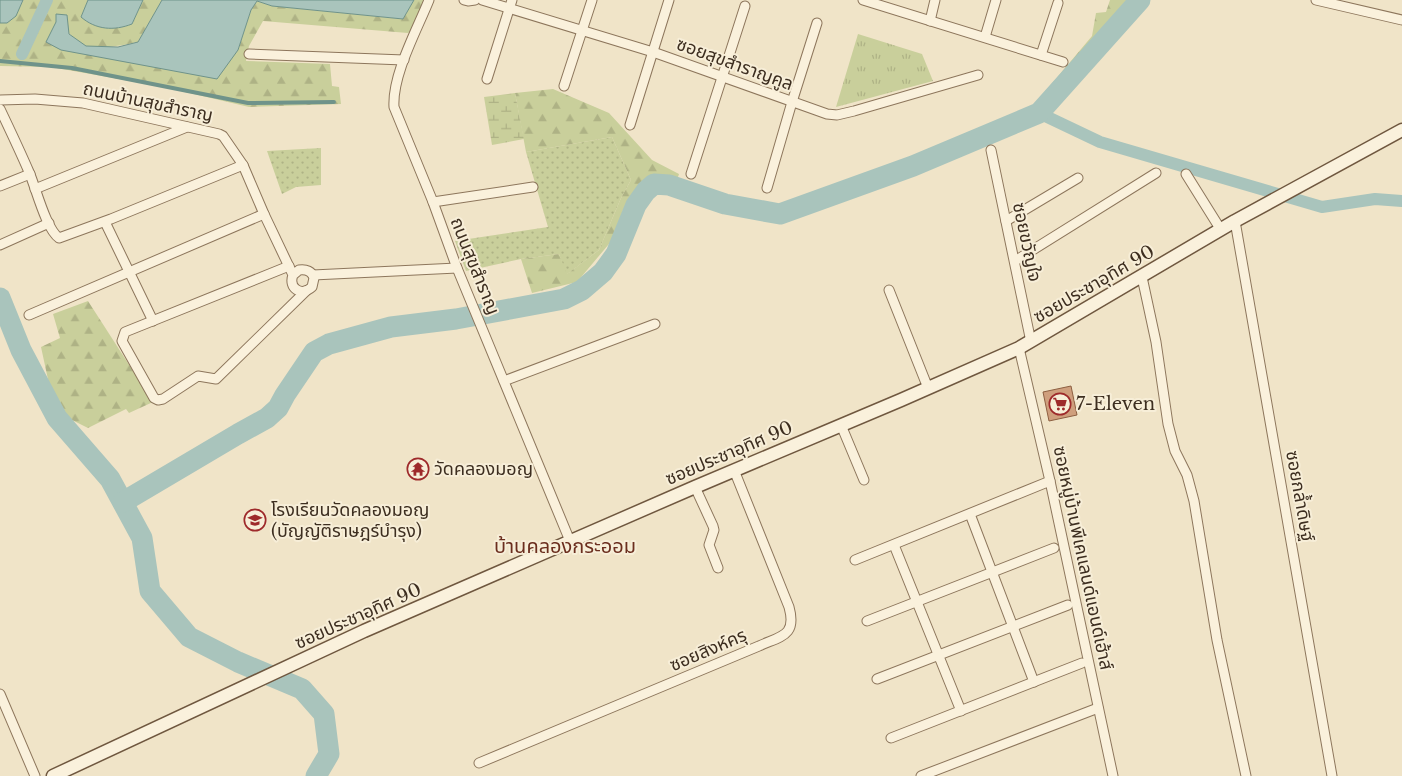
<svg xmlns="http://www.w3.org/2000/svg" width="1402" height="776" font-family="'Libre Baskerville','Noto Sans Thai',serif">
<defs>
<pattern id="grass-dots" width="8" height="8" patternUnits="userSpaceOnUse" patternTransform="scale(1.25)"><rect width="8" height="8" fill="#c9cf9b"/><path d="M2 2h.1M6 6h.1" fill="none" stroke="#aeb285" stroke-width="1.8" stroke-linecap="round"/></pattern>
<pattern id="forest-firs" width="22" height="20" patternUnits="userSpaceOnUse" patternTransform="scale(1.25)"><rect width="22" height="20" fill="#c9cf9b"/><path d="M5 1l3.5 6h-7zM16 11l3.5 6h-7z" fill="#aeb285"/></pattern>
<pattern id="wetland-marsh" width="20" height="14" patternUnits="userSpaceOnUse" patternTransform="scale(1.25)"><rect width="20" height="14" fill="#c9cf9b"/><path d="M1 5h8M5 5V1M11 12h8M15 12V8" fill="none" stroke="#aeb285"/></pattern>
<pattern id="park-tufts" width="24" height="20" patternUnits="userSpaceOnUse" patternTransform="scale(1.25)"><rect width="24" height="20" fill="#c9cf9b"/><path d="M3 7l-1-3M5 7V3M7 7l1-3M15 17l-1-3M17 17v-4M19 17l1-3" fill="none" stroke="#aeb285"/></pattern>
</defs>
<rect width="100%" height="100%" fill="#f0e4c8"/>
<g fill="url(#grass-dots)">
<path d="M612,137L631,180L621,198L599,250L566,275L559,254L521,259L466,271L455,241L548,227L526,152Z"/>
<path d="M321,148V185L296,187L282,194L267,151Z"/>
</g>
<g fill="url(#forest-firs)">
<path d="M23,0H88L81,17L132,24L143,0H162L138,42C125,45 98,50 86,46C73,42 63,25 56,14L61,50H238L251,10L257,1L272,6L403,19L414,0H424L412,30L408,33L263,21L249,46L246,61L330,64L332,86L339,87L341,104L249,107L164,87L51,67L0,66V23C14,23 18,11 23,0Z"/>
<path d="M1110,0H1130L1044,93L1092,36L1096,13L1106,12Z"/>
<path d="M553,89L609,113L652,160L679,174L677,180L658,178L647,180L638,187L623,210L614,238L577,282L532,293L521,259L559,254L567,274L599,250L621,198L631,180L612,137L526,152L515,93Z"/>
<path d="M88,301L153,402L129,413L126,409L88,428L66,417L49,384L41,347L60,338L53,314Z"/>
</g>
<path fill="url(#wetland-marsh)" d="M515,93L524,139L492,145L484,97Z"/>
<path fill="url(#park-tufts)" d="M858,34L922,54L933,81L836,107Z"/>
<g fill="#a9c4bc" stroke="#6f938a">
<path d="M0,0H23L16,16L7,23H0Z"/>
<path d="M88,0H143L132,24C114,31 96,30 81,17Z"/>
<path d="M162,0H414L403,19L272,6L257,1L251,10L238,50L217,79L61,50L46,42L56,22V14L67,15L69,34L86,46L118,47L138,42Z"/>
</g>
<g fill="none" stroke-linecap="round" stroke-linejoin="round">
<path stroke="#6f938a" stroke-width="4" d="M0,61L72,68L248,103L334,102"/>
<g stroke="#a9c4bc" stroke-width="12">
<path d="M22,54L47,0"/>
<path d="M1039,113L1100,142L1322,207L1375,199L1402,201"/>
</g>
<g stroke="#a9c4bc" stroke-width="21">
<path d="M0,298L21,350L57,418L110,479L142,538L150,591L189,637L238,662L302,689L324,714L329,754L316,776"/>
<path d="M123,502L238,434L267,418L278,408L285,395L314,352L329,344L391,327L456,319L564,299L582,290L603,272L616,254L636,205L646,191L654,184L669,185L725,204L780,214L913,166L1039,113L1140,0"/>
</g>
</g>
<path fill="#cf9f7d" stroke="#8d5f41" d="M1071,386L1077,415L1049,421L1043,392Z"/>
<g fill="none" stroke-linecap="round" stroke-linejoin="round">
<g stroke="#8d765c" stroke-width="11">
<g id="street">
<path d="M429,0C417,30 392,75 394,107L433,202L457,268L570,541"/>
<path d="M464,0L468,1L475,0"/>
<path d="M482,0L653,52L827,114L837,115L854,111L978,75"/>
<path d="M863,0L1063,62"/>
<path d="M1316,0L1402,20"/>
<path d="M930,21L935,0"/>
<path d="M985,37L996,0"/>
<path d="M249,54L404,60"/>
<path d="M1041,55L1058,3"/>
<path d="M487,79L512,0"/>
<path d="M564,86L592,0"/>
<path d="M0,100L35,99L83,103L219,134L223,136L243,165L264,214L293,275C288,288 301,297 312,287L314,278C312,271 306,269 299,270L293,275"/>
<path d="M0,109C10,130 20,151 29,172C36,188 46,229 59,238L111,219L243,165"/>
<path d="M630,125L669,0"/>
<path d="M991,150L1031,342"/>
<path d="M691,174L745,6"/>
<path d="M1186,174L1221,230"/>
<path d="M0,186L30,174"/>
<path d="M767,188L792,102L817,23"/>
<path d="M35,189L187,127"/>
<path d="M433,202L533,187"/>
<path d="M1006,221L1078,178"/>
<path d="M1235,221L1332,776"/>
<path d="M105,222L153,321"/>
<path d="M0,245L49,223"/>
<path d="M1015,261L1156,173"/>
<path d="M289,266L125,332L122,341L154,398L158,400L163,399L198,376L216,379L306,291"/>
<path d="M313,275L457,268"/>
<path d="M1142,277L1156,342L1168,424L1175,451L1187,475L1194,501L1217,640L1246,776"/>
<path d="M889,290L928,388"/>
<path d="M29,315L264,214"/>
<path d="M1019,348L1050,481L1113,776"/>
<path d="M504,381L655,324"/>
<path d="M841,425L864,480"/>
<path d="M695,487L713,526L714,530L709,545L718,568"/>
<path d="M970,514L1034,682"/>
<path d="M894,545L961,711"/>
<path d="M855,560L1050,481"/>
<path d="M867,621L1054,548"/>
<path d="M877,679L1068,605"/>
<path d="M0,694L35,776"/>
<path d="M891,738L1082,663"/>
<path d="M479,763L759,646C781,636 797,636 789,607L734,470"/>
<path d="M921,776L1098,708"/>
</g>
</g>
<g stroke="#6f573f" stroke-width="15">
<path id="secondary" d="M53,776L364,631L695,487L901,400L1019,348L1235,221L1402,130"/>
</g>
<use href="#street" stroke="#faf1dc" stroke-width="9"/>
<use href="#secondary" stroke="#faf1dc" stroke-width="12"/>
</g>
<defs>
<g id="supermarket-ring" transform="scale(1.125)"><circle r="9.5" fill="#f7eed8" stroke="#9e2a2b" stroke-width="1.5"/><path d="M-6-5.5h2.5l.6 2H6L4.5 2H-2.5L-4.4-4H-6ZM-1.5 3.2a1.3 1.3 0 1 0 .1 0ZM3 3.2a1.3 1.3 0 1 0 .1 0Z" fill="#9e2a2b"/></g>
<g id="temple-ring" transform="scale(1.125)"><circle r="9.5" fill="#f7eed8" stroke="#9e2a2b" stroke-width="1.5"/><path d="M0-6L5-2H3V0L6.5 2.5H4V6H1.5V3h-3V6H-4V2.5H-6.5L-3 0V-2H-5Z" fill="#9e2a2b"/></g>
<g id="school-ring" transform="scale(1.125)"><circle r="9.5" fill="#f7eed8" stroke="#9e2a2b" stroke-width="1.5"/><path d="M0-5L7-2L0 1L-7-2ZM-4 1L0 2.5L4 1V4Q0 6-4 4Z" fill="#9e2a2b"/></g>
</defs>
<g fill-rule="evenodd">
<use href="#supermarket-ring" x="1060" y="404"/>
<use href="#temple-ring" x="418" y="469"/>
<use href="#school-ring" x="255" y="520"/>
</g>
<g text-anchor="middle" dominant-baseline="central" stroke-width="4" stroke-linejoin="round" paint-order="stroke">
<g font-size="18" fill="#3d2e20" stroke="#f7eed8">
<text transform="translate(735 64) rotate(20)">ซอยสุขสำราญคูล</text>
<text transform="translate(148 102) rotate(12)">ถนนบ้านสุขสำราญ</text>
<text transform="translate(1027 242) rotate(78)">ซอยขวัญใจ</text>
<text transform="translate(475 266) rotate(68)">ถนนสุขสำราญ</text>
<text transform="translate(1094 284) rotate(-30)">ซอยประชาอุทิศ 90</text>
<text transform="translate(729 453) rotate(-23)">ซอยประชาอุทิศ 90</text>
<text transform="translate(1300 496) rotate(80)">ซอยกล้ำดิษฐ์</text>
<text transform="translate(1083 558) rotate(78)">ซอยหมู่บ้านพีเคแลนด์แอนด์เฮ้าส์</text>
<text transform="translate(358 616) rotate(-24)">ซอยประชาอุทิศ 90</text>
<text transform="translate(708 650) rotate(-23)">ซอยสิงห์ครุ</text>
</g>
<g font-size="18" fill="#3d2e20" stroke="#f7eed8" text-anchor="start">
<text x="1076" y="404">7-Eleven</text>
<text x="434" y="469">วัดคลองมอญ</text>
<text x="271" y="510">โรงเรียนวัดคลองมอญ<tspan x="271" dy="21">(บัญญัติราษฎร์บำรุง)</tspan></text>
</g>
<g font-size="20" fill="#6b2e1e" stroke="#f7eed8">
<text x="565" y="546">บ้านคลองกระออม</text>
</g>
</g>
</svg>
